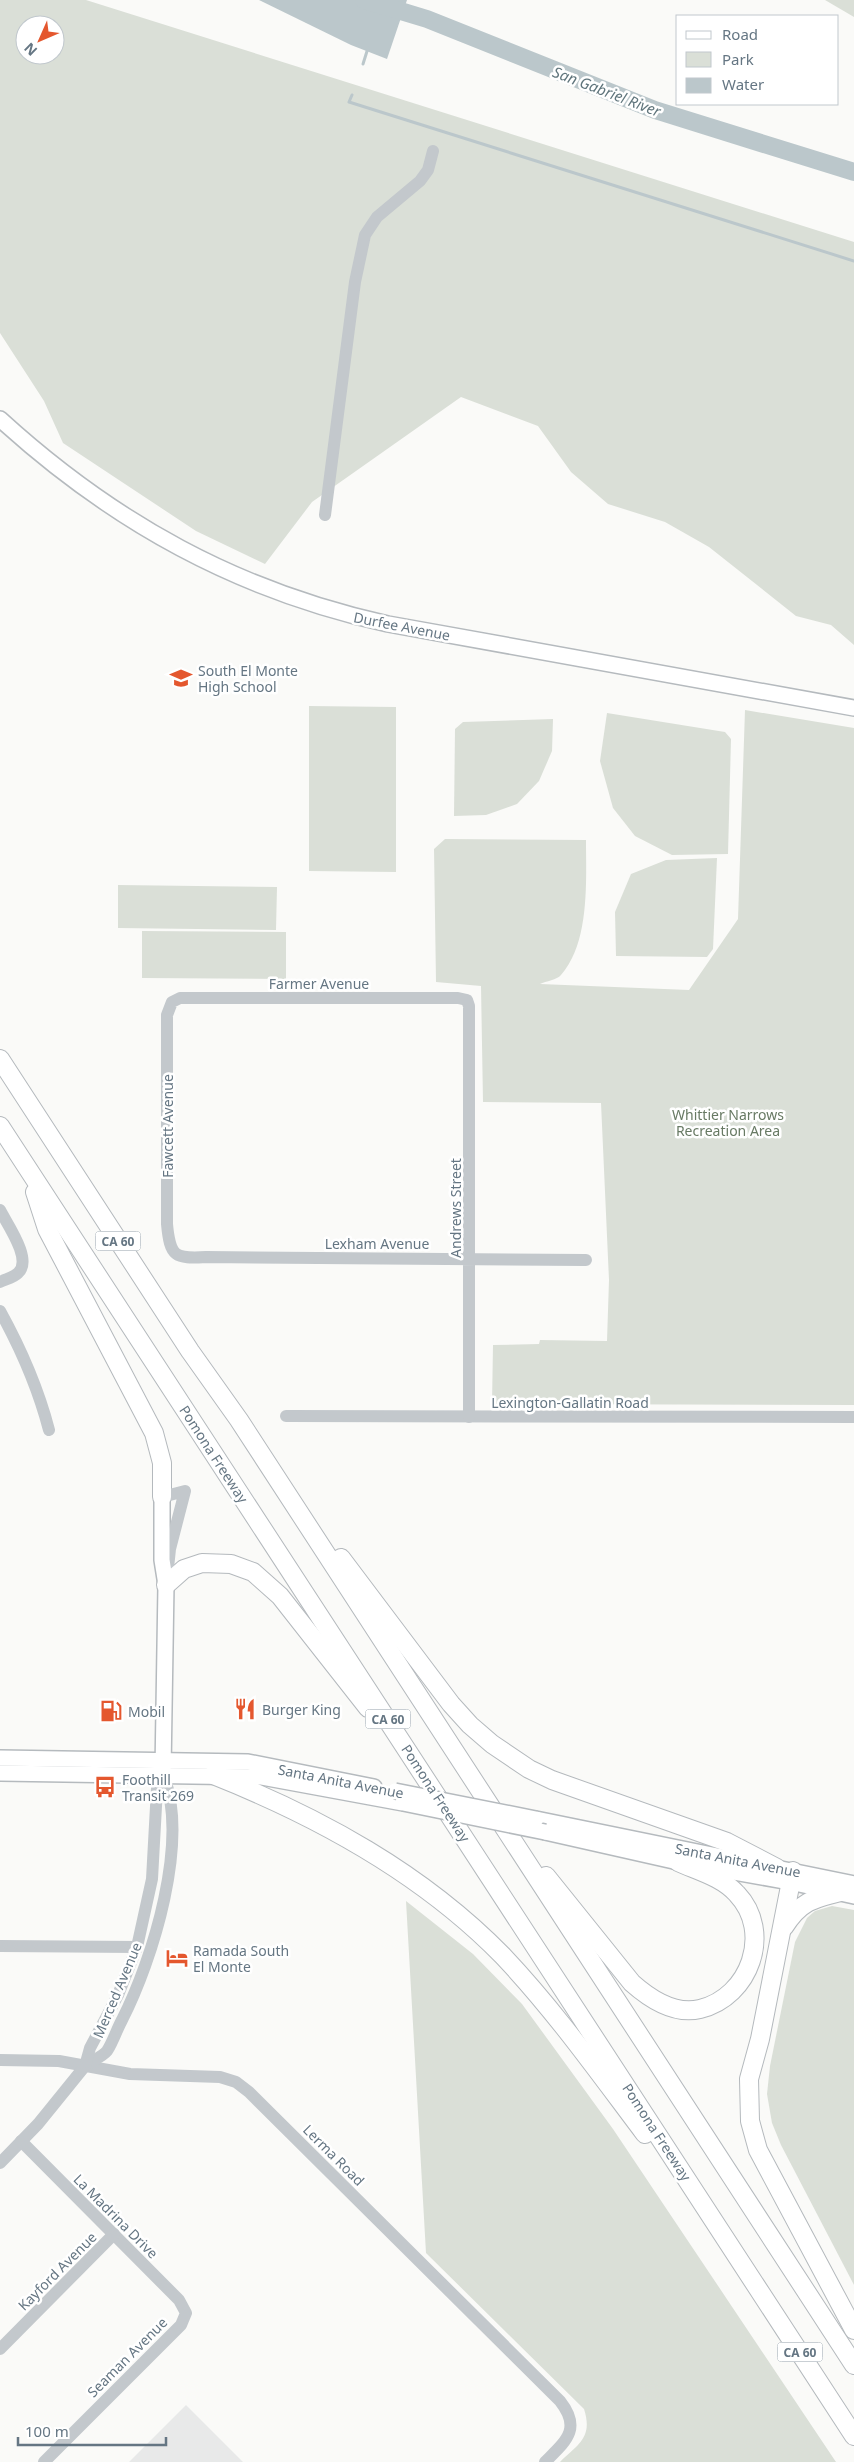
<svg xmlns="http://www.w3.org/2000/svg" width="854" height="2462" font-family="'Noto Sans',sans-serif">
<rect width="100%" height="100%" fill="#fafaf8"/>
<path fill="#e8e9e9" d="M186,2405L243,2462H129Z"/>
<g fill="#dadfd7" fill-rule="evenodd">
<path d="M0,0H86L854,242V645L831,625L796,616L709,547L665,522L608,504L571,472L538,426L461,397L312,502L265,564L196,531L63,443L44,401L0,333ZM25,25H55V55H25Z"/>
<path d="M825,0H854V17Z"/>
<path d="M309,706L396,707V872L309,871Z"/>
<path d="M745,710L854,728V1405L492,1404L493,1345L539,1344L540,1340L607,1341L609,1280L601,1103L483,1102L481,986L436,982L434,849L445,839L586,840C586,881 590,942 561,975C557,980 546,981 540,984L689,990L738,919Z"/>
<path d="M607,713L725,732L731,739L728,854L672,855L635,836L613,808L600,761Z"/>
<path d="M553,719L552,751L539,781L517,804L486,815L454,816L455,729L463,722Z"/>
<path d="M717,858L713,949L707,957L616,956L615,912L631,874L666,860Z"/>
<path d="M118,885L277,887L276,930L118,928Z"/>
<path d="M142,931L286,932V979L142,978Z"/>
<path d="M406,1901L473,1954L522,2004L613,2129L836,2462H560C579,2444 593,2437 584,2409L426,2253Z"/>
<path d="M832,1906L854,1910V2285L781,2145L772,2123L767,2094L770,2066L795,1942L807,1918L815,1911Z"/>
</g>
<path fill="#bbc7cb" d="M259,0H407L387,59L351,45Z"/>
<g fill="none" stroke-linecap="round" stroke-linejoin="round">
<g stroke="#bbc7cb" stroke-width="3">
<path d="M363,64L368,48"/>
<path d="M352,95L349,102L854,261"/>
</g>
<path stroke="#bbc7cb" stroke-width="18" d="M364,0L427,19L655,110L854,172"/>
<g stroke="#b5babe" stroke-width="18">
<g id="major">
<path d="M0,419C114,523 238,591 388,624L854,708"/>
<path d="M162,1497V1560L166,1585L163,1770"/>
<path d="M0,1758L248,1762L374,1787"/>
<path d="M0,1773L262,1777L403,1803"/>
<path d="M536,1819L854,1884"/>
<path d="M545,1832L678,1862L790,1882L854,1896"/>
</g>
</g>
<g stroke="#b4b9bd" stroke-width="20">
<g id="highway">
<path d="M0,1059L190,1351L239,1420L854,2365"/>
<path d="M0,1126L854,2436"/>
<path d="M35,1192L47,1229L154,1433L162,1463V1497"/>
<path d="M341,1558L451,1704L470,1725L492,1744L529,1769L552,1780L727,1842L777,1868"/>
<path d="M166,1585L184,1569L202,1563L231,1564L253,1572L280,1596L368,1708"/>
<path d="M213,1775C319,1817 422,1873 503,1956C555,2011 599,2073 645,2134"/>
<path d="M793,1871L760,2039L749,2079L750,2121L758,2150L854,2330"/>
<path d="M546,1876L632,1983C650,1999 675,2015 700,2009C750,1997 773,1932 737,1894C722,1877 698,1871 678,1862"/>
<path d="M784,1927C800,1902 812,1899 840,1892"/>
</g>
</g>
<g stroke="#c3c8cc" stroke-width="12">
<path d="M325,515L355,282L365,235L377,217L420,181L428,170L433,151"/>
<path d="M0,1210C7,1224 33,1260 18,1273C13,1278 6,1279 0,1282"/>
<path d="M0,1311C21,1349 38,1388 49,1430"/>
<path d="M286,1416L854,1417"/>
<path d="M469,1417V1006L467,1000L458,998H180L172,1002L167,1015V1224C170,1257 175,1259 206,1257L586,1260"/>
<path d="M162,1497L185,1491L170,1549L167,1578"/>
<path d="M0,1946L137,1947"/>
<path d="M0,2060L59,2061L130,2074L220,2077L236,2082L249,2092L560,2401C582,2429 566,2441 545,2462"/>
<path d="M85,2066C91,2061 102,2057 107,2051C113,2042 117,2029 122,2020C153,1959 190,1840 163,1774"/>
<path d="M21,2141L179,2300L186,2313L181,2325L44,2462"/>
<path d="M0,2163L38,2124L85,2066L90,2048L118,1995L137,1947L152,1879L157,1788L163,1774"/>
<path d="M0,2349L114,2234"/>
</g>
<use href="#major" stroke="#fff" stroke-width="15"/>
<use href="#highway" stroke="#fff" stroke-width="18"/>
<g stroke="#b5babe" stroke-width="18" stroke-linecap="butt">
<g id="major-bridge">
<path d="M395,1791L536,1819"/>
<path d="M403,1803L545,1832"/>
</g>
</g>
<use href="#major-bridge" stroke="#fff" stroke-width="15"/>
</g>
<defs>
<g id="school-bare" transform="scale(1.725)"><path d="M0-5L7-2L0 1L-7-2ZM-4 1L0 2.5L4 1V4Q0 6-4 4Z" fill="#e4572e" stroke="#fff" stroke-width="2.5" paint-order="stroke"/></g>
<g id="restaurant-bare" transform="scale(1.725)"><path d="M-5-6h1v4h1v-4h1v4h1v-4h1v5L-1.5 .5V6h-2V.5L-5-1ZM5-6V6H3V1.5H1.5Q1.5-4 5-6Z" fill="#e4572e" stroke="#fff" stroke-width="2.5" paint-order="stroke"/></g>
<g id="fuel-bare" transform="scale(1.725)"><path d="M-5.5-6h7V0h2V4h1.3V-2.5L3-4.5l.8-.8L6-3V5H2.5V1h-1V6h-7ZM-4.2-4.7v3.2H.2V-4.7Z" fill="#e4572e" stroke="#fff" stroke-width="2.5" paint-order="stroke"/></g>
<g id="bus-bare" transform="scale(1.725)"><path d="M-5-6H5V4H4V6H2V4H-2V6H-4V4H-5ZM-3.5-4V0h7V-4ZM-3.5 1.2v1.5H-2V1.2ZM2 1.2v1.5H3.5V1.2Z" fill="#e4572e" stroke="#fff" stroke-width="2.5" paint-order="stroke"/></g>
<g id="hotel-bare" transform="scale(1.725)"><path d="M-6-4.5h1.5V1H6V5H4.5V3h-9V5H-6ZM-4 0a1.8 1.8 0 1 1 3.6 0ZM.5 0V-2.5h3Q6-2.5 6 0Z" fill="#e4572e" stroke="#fff" stroke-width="2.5" paint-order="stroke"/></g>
</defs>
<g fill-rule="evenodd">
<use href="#school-bare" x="181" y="678"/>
<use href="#restaurant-bare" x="245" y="1709"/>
<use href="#fuel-bare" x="111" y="1711"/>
<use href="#bus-bare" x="105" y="1787"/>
<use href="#hotel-bare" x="177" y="1958"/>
</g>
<g text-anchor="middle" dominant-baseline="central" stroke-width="5" stroke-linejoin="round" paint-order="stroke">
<g fill="#fff" stroke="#939fa8" stroke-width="1">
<rect x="95.5" y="1231.5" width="45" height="19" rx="4"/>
<rect x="365.5" y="1709.5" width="45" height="19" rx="4"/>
<rect x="777.5" y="2342.5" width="45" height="19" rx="4"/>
</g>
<g font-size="12" font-weight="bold" fill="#657683">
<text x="118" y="1241">CA 60</text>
<text x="388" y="1719">CA 60</text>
<text x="800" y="2352">CA 60</text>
</g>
<g font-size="14" fill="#657683" stroke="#fff">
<text transform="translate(402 626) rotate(11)">Durfee Avenue</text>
<text x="319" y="983">Farmer Avenue</text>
<text transform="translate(167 1126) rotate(-90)">Fawcett Avenue</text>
<text transform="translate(455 1208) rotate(-90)">Andrews Street</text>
<text x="377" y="1243">Lexham Avenue</text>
<text x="570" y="1402">Lexington-Gallatin Road</text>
<text transform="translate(214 1454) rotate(57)">Pomona Freeway</text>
<text transform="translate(341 1781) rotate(11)">Santa Anita Avenue</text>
<text transform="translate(436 1793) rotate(57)">Pomona Freeway</text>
<text transform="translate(738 1860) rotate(11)">Santa Anita Avenue</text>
<text transform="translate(117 1990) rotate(-67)">Merced Avenue</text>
<text transform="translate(657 2132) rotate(57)">Pomona Freeway</text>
<text transform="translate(334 2155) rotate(45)">Lerma Road</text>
<text transform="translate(116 2216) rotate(45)">La Madrina Drive</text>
<text transform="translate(57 2271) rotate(-45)">Kayford Avenue</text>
<text transform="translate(127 2357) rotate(-45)">Seaman Avenue</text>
</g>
<g font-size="14" fill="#657683" stroke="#fff" text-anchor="start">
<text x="198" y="670">South El Monte<tspan x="198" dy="16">High School</tspan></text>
<text x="262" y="1709">Burger King</text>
<text x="128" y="1711">Mobil</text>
<text x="122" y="1779">Foothill<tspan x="122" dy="16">Transit 269</tspan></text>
<text x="193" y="1950">Ramada South<tspan x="193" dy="16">El Monte</tspan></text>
</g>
<g font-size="14" fill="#687a64" stroke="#fff">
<text x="728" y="1114">Whittier Narrows<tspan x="728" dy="16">Recreation Area</tspan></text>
</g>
<g font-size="15" font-style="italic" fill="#60757c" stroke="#fff">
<text transform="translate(607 91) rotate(21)">San Gabriel River</text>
</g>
</g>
<rect x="676" y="15" width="162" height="90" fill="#ffffff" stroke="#c1c8cd"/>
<rect x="686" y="31" width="25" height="8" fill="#ffffff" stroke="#c1c8cd"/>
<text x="722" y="40" font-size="15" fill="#657683">Road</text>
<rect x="686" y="52" width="25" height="15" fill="#dadfd7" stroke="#c1c8cd"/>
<text x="722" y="65" font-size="15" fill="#657683">Park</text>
<rect x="686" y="78" width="25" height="15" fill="#bbc7cb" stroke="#c1c8cd"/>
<text x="722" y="90" font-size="15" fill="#657683">Water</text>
<g transform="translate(40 40) rotate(225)"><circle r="24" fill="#ffffff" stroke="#c1c8cd"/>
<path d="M0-4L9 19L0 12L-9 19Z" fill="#e4572e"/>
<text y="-8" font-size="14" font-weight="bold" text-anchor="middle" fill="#657683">N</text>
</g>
<path d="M18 2437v8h148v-8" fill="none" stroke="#657683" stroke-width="2.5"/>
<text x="25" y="2437" font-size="15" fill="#657683" stroke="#ffffff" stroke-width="4" paint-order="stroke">100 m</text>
</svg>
